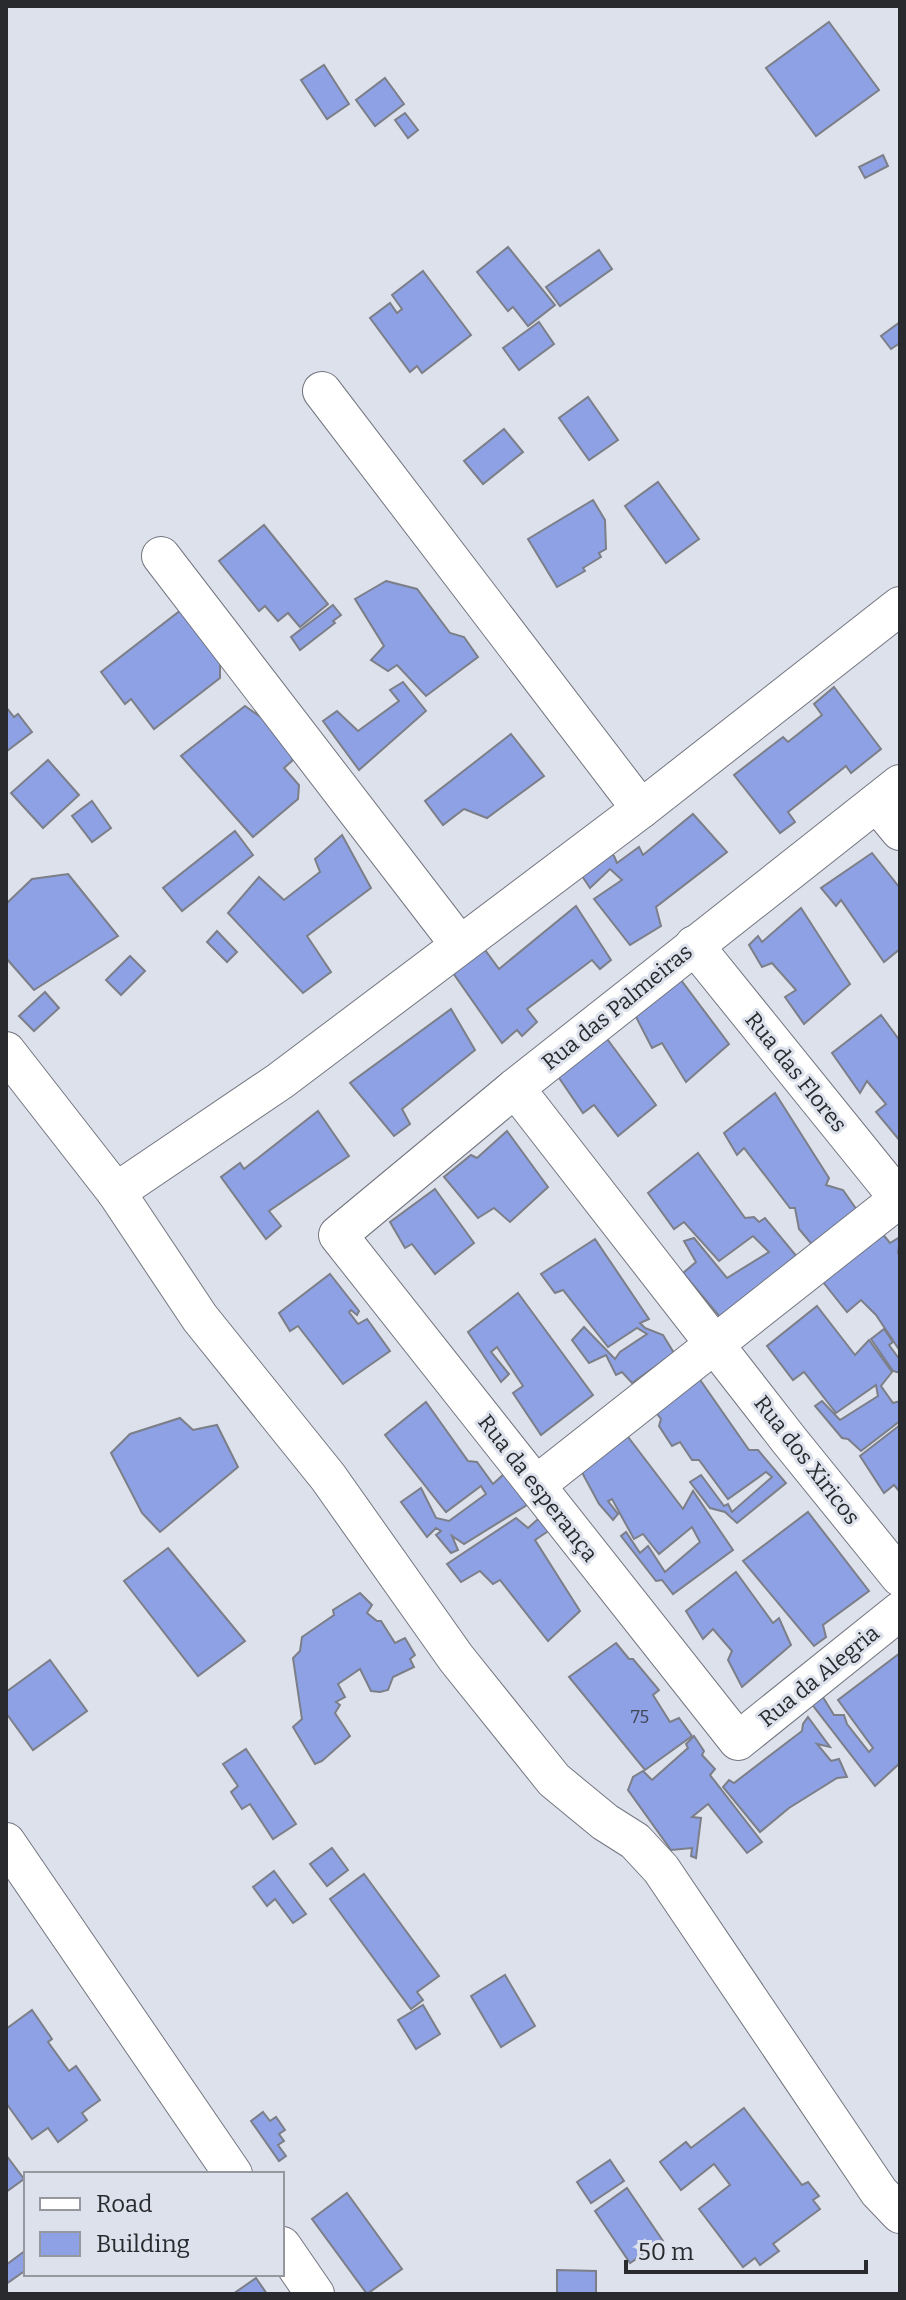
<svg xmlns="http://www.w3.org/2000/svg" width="906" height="2300" font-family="Bitter,serif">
<rect width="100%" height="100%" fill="#dde1eb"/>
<g fill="#8da1e4" stroke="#7c7f88" stroke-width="2">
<path d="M829,22L879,90L816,136L766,68Z"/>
<path d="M324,65L349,104L327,119L301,80Z"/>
<path d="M385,78L404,104L375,126L356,100Z"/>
<path d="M405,113L418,130L408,138L395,120Z"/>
<path d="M883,155L888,166L865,178L859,167Z"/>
<path d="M508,247L555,305L528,326L513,307L508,311L477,272Z"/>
<path d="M599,250L612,269L560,306L546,287Z"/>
<path d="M423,271L471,335L422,373L417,366L410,372L370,318L390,303L397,313L402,309L392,295Z"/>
<path d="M539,322L554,344L519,370L503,348Z"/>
<path d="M900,322V343L891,349L881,336Z"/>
<path d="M588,397L618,440L589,460L559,418Z"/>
<path d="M504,429L523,452L483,484L464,461Z"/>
<path d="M658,482L699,539L666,563L625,506Z"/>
<path d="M593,500L605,520L606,549L599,553L601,557L583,568L585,571L557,587L528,539Z"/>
<path d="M264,525L328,604L300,627L288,613L278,621L265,606L259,611L219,561Z"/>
<path d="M386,581L417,589L450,633L464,637L478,657L426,696L397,665L388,671L371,660L384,646L355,599Z"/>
<path d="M333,605L341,615L333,621L335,623L300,650L291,637Z"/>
<path d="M181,610L220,662V678L154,729L131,699L125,704L101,672Z"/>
<path d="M403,682L426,711L359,770L323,721L337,711L358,731L399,701L390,690Z"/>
<path d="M834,687L881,749L851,773L846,766L788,812L795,822L780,833L734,775L783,737L788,742L822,715L814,704Z"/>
<path d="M245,706L278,729L293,760L284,768L299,785L298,799L253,837L181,756Z"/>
<path d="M6,707L14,717L18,714L32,732L7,751Z"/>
<path d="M511,734L544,776L487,818L464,809L443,825L425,801Z"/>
<path d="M48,760L79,795L43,828L11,793Z"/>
<path d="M92,801L111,828L92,842L72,816Z"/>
<path d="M693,814L727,852L656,907L661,926L630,945L594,899L622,880L610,869L590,888L580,873L606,850L614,856L617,863L639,847L643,855Z"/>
<path d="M235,831L253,855L182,911L163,888Z"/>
<path d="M342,835L371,888L307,936L331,972L303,993L228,913L259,877L284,900L320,872L315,859Z"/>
<path d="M872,853L900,888V949L884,962L841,900L836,906L821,888Z"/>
<path d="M68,874L118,936L34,990L6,958V904L32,879Z"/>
<path d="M576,906L611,960L600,969L592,960L527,1009L537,1022L522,1036L517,1030L502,1043L453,973L485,950L499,969Z"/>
<path d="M801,908L850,984L804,1024L785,997L796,990L772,963L762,967L749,945L758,936L762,942Z"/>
<path d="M217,931L237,952L227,962L207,942Z"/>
<path d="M130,956L145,971L121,995L106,980Z"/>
<path d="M678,976L729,1044L686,1082L662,1043L652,1048L633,1011Z"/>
<path d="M45,992L59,1008L34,1031L19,1016Z"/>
<path d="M451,1009L475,1050L402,1109L410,1124L394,1136L350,1083Z"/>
<path d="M881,1015L900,1041V1141L876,1112L886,1104L867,1081L860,1093L832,1053Z"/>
<path d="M602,1032L656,1105L618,1136L594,1105L583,1113L555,1072Z"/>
<path d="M775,1093L829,1178L826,1185L843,1190L859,1213L814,1247L799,1229L795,1208H790L744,1148L737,1155L724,1133Z"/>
<path d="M318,1111L349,1156L269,1211L281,1226L266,1239L221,1177L240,1163L244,1169Z"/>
<path d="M507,1131L548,1187L510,1222L494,1208L478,1218L444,1177L471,1155L477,1158Z"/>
<path d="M698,1153L745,1218L754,1217L759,1222L765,1218L798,1258L720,1317L683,1273L696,1262L684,1241L694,1238L727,1278L769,1252L753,1236L719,1261L684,1222L674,1229L648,1193Z"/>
<path d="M435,1189L474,1243L435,1274L412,1244L405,1248L390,1222Z"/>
<path d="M881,1232L890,1243L900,1237L898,1253L900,1256V1351L876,1315L861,1300L847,1312L823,1282Z"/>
<path d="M595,1239L649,1319L640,1323L645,1328L663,1335L674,1353L632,1383L622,1372L616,1375L606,1355L589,1363L572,1340L584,1327L615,1359L620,1352L647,1334L637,1328L608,1347L563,1290L555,1293L541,1274Z"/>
<path d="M330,1274L359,1311L357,1315L351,1310L349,1312L358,1324L367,1319L390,1351L343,1384L298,1326L290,1331L279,1313Z"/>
<path d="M518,1293L593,1395L541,1435L513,1393L523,1386L497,1347L491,1352L509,1374L501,1382L468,1332Z"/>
<path d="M817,1306L855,1355L869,1340L892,1372L881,1386L893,1403L900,1401V1421L861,1451L848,1439L842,1438L815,1406L822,1401L840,1420L878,1396L876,1385L836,1413L804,1372L793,1380L767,1346Z"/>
<path d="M884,1329L893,1342L889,1345L900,1360V1373L893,1371L871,1339Z"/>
<path d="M696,1374L749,1450H758L786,1483L737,1523L725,1512L710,1508L690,1482L701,1475L724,1506L728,1504L732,1512L772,1477L766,1472L728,1499L699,1460H692L680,1442L672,1446L659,1426L661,1419L654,1410Z"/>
<path d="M426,1402L468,1461L477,1462L493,1484L504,1474L527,1505L464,1544L452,1536L458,1550L451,1553L436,1535L441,1531L436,1528L427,1537L401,1502L421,1488L436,1518L449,1521L486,1494L481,1486L446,1512L385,1435Z"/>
<path d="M180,1418L193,1430L217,1425L238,1467L160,1532L142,1513L111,1453L130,1434Z"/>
<path d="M900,1425V1492L894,1485L884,1493L860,1456Z"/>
<path d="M622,1429L683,1509L693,1491L733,1550L673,1594L662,1580L656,1581L621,1536L626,1532L640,1553L648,1546L665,1572L700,1542L692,1527L659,1554L643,1534L634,1539L612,1499L608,1501L618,1514L613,1520L599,1504L578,1465Z"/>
<path d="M808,1512L869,1591L823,1625L826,1637L814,1646L743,1561Z"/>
<path d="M516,1518L528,1528L538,1519L550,1530L535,1540L580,1611L548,1641L500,1580L493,1584L480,1571L461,1582L447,1564Z"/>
<path d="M168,1548L245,1641L198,1676L124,1581Z"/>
<path d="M736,1572L773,1623L779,1618L791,1645L742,1687L728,1660L732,1651L713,1629L703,1639L686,1611Z"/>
<path d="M360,1593L372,1605L367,1613L377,1621H381L395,1643L405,1638L415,1655L410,1659L414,1667L393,1677L388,1690L380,1692L371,1691L360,1669L338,1684L345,1697L336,1702L340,1705L335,1713L350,1736L322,1761L315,1764L293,1727L302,1719L293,1658L300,1651L302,1637L334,1615L333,1610Z"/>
<path d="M616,1643L629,1659H633L659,1690L653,1695L670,1722L679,1718L692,1736L645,1770L569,1677Z"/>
<path d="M900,1653V1763L875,1786L811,1703L821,1694L834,1715H844L847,1724L869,1752L873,1748L838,1700Z"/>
<path d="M50,1660L87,1711L33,1750L6,1713V1692Z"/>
<path d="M808,1717L830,1747L817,1744L831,1761L839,1759L847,1777L837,1778L789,1808L760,1832L723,1787L729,1780L734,1783L802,1731L803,1724Z"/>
<path d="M694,1736L704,1751L702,1755L715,1769L710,1775L762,1842L747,1853L708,1804L692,1817L701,1818L696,1858L691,1856L692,1848L671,1850L628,1790L633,1777L643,1771L652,1780L688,1748L686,1744Z"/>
<path d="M246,1749L296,1824L273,1839L250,1804L242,1809L231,1792L238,1786L223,1764Z"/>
<path d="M332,1848L348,1870L327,1886L310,1864Z"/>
<path d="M274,1871L306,1914L293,1923L275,1899L267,1906L253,1887Z"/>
<path d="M364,1874L439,1976L417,1992L423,2000L411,2009L330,1899Z"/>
<path d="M505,1975L535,2026L501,2047L471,1996Z"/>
<path d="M423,2005L440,2034L416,2049L398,2020Z"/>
<path d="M32,2010L52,2039L48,2042L69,2071L76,2066L100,2100L82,2113L87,2120L58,2142L48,2128L32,2139L6,2103V2029Z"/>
<path d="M744,2108L802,2185L808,2182L819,2196L813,2200L820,2209L773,2244L779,2251L760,2265L755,2258L743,2267L699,2209L730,2185L714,2164L681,2190L660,2162L686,2142L691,2148Z"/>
<path d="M263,2112L270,2121L276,2117L285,2130L279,2134L284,2141L278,2145L286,2156L279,2161L251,2121Z"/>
<path d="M6,2155L24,2179L6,2192Z"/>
<path d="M610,2160L624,2181L591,2203L577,2182Z"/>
<path d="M627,2188L663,2241L630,2263L595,2211Z"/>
<path d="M347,2193L402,2269L367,2294L312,2219Z"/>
<path d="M26,2250V2270L6,2284V2265Z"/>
<path d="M557,2270L596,2271V2294H557Z"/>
<path d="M256,2278L267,2294H233Z"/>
</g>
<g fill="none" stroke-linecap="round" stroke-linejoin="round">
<g stroke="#737680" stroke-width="40">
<g id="street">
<path d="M322,391L641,809"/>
<path d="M161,556L459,944"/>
<path d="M900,784L515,1088L338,1235L738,1741L900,1611"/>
<path d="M877,803L900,831"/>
<path d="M694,945L900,1200"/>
<path d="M6,1051L116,1192L200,1318L328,1477L456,1658L554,1780L605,1822L635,1841L661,1869L879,2192L900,2214"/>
<path d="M515,1088L789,1440L900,1577"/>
<path d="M116,1192L280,1081L641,809L900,606"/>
<path d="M536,1485L900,1198"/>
<path d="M6,1842L233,2174"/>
<path d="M282,2246L315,2294"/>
</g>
</g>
<use href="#street" stroke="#fff" stroke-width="38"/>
</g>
<g text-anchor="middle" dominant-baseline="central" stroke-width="6" stroke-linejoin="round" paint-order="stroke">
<g font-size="18" fill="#41485c">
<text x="640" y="1717">75</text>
</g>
<g font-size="22" fill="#282a2e" stroke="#dde1eb">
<text transform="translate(617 1007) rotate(-39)">Rua das Palmeiras</text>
<text transform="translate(796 1072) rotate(51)">Rua das Flores</text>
<text transform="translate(807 1460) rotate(52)">Rua dos Xiricos</text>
<text transform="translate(538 1488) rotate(52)">Rua da esperança</text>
<text transform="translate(819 1676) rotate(-39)">Rua da Alegria</text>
</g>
</g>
<rect width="906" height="2300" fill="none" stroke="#282a2e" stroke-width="16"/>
<rect x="24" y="2172" width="260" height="104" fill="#dde1eb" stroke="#95989f" stroke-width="2"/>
<rect x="40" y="2198" width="40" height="12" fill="#ffffff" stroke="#95989f" stroke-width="2"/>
<text x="96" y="2212" font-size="24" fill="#282a2e">Road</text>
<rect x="40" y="2232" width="40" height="24" fill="#8da1e4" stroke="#95989f" stroke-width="2"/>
<text x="96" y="2252" font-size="24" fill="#282a2e">Building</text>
<path d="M626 2260v12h240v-12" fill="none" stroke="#282a2e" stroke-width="4"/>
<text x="638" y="2260" font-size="24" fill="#282a2e" stroke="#dde1eb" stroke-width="6" paint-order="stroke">50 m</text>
</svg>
